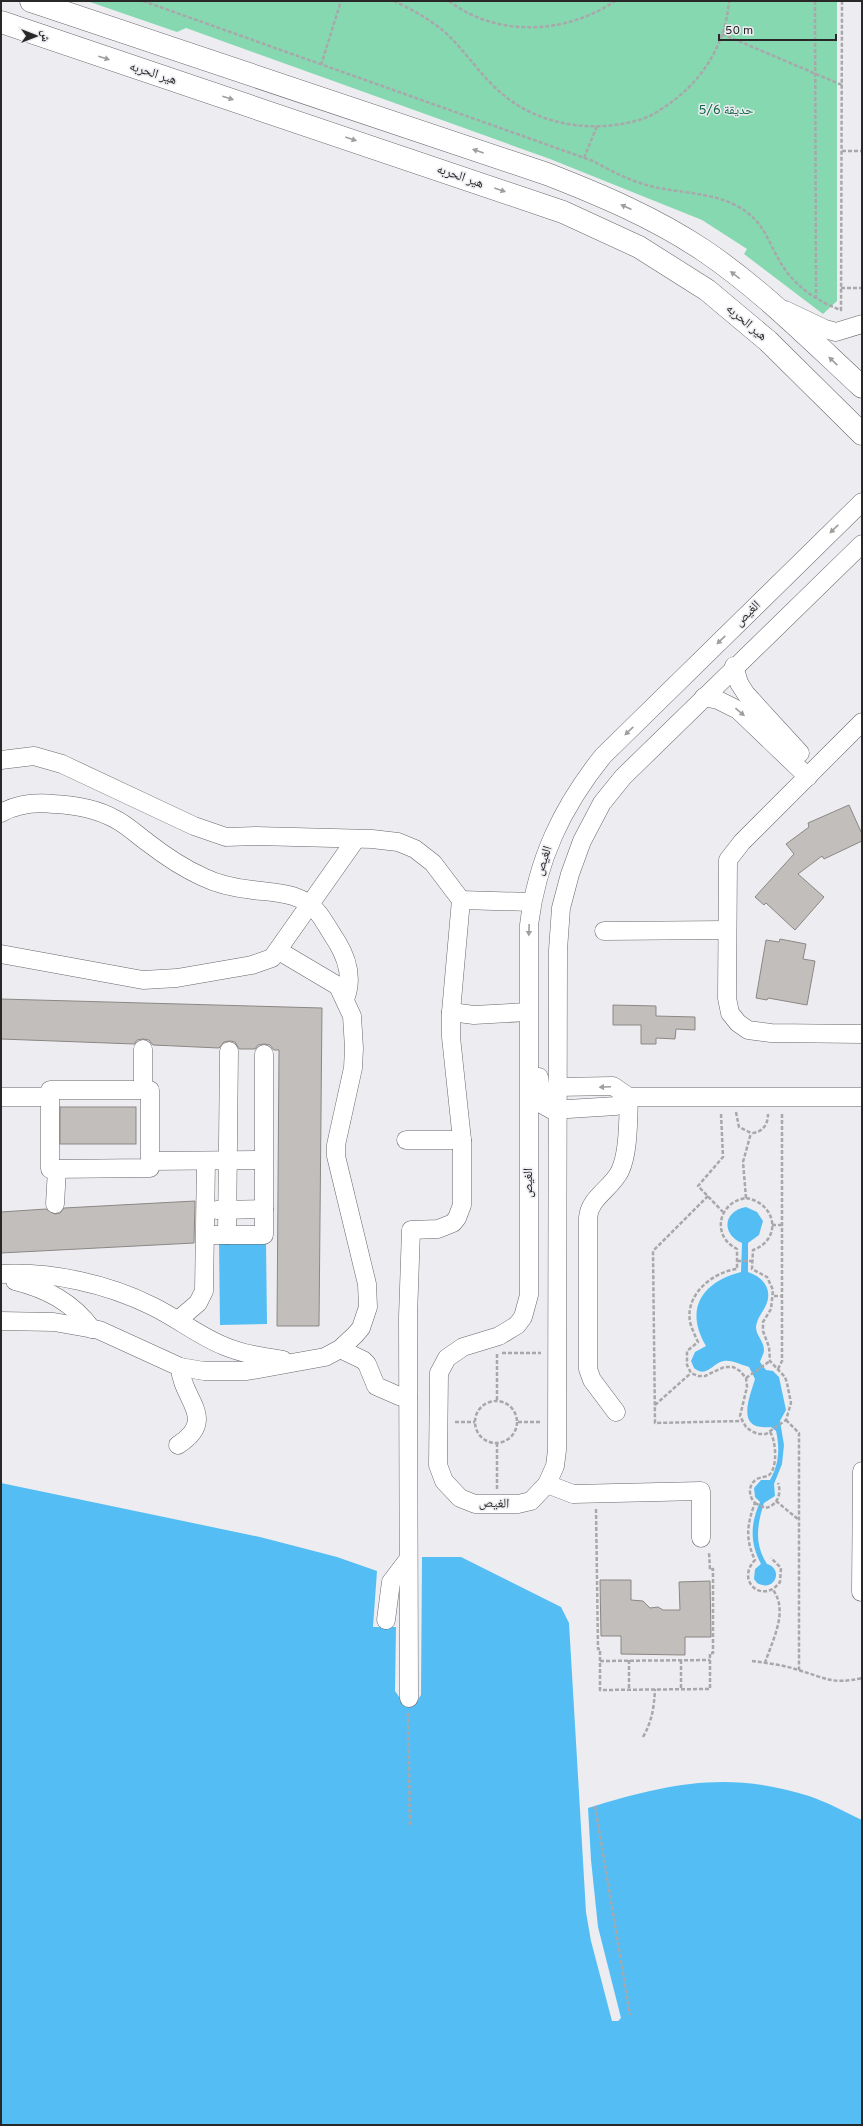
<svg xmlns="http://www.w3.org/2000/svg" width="863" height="2126" font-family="Overpass,'Noto Naskh Arabic',sans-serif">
<rect width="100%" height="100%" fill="#ededf1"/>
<path fill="#86d8b1" d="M87,1H837V301L823,314L744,254L747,249L702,220L550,159L186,28L177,32Z"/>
<g fill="#54bef4">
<path d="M746,1207L757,1212L763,1221L759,1235L748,1243V1272C763,1277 773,1289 766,1305C763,1312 757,1318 756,1327C756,1336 764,1341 764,1350C764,1354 761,1358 760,1362L766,1370L773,1371L779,1377L786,1410L780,1421L784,1445L782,1464L774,1484L775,1496L764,1503C757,1525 754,1544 767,1564C784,1569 775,1593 757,1583L754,1579L755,1569L761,1564C750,1543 750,1524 760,1502L755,1497L754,1488L761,1480H770C779,1465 780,1448 776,1431L771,1427C735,1431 749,1399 755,1379L749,1367C741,1365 733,1360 724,1361C713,1362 707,1379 694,1368L691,1361L695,1352L706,1346C684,1309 702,1282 741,1272L742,1243C721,1234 723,1211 746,1207Z"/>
<path d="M219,1242H266L267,1324L220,1325Z"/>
<path d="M1,1483L260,1537L337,1557L377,1571L373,1627H396L395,1691L402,1701H417L421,1695L422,1557H461L561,1607L569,1623L586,1912L591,1941L612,2021H618L621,2018L598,1927L591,1860L588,1808C667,1784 727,1770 809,1796C827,1802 845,1812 862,1820V2125H1Z"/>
</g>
<g fill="#c2bebb" stroke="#8b8785">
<path d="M849,805L862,834V841L824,859L822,856L798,874L824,897L795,930L766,903L764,905L755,897L794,854L786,844L809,827L808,823Z"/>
<path d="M780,939L806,944L803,959L815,961L807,1005L768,998L767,1000L756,998L766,940L779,942Z"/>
<path d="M1,999L322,1008L319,1326H277L279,1050H274L270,1045L264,1044L258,1045L255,1049H239L235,1042L230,1041L224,1042L219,1048L153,1045L149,1040L143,1039L137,1040L134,1044L1,1039Z"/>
<path d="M613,1005L656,1006V1016L695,1017V1030L676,1029L675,1039L656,1038V1044H641V1025H613Z"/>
<rect x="60" y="1107" width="76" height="37"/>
<path d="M195,1201L194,1243L1,1253V1212L46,1209L55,1214L60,1213L64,1208Z"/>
<path d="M600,1580H631V1600L643,1601L650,1608L658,1607L663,1610H680L679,1582L710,1581L711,1637H685V1655L621,1654V1636H601Z"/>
</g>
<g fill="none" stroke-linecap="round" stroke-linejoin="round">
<g stroke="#67676b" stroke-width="19">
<g id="minor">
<path d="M785,310L825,329L836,332L862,324"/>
<path d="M862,502L603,756C562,807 537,860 529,925V1295L523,1317L517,1325L499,1336L463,1347L447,1358L439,1373L438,1465L444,1481L460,1498L475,1504H518L531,1501L547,1484L555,1466L557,1450L558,950L561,908L570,874L582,841L602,803L623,777L862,544"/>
<path d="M734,666L739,683L746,694L800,753"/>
<path d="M704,697L718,700L738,710L808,777"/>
<path d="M862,722L742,842L728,860L727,998L730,1013L738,1023L748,1030L771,1033L862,1034"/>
<path d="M1,760L34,756L62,764L194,826L226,837L256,836L372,839L398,842L415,849L433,863L461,900L451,1012V1037L462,1140V1205L457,1218L453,1223L438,1229L411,1230L408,1317L409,1698"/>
<path d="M1,813C17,804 36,802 54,804C75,805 97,809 115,819C127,825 136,834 147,842C165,856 183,868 203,877C219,885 235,888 253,890C277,893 302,892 319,914C325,922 331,933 337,942C348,960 353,979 345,999"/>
<path d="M461,900L532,902"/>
<path d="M604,931L727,930"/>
<path d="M1,954L143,980L177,978L252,965L272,958L356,839"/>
<path d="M451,1012L474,1015L528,1012"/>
<path d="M539,1077L543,1105L552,1110L616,1106L629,1097"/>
<path d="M557,1087L613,1086L629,1097H862"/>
<path d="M50,1090H150V1168L50,1169Z"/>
<path d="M143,1090V1049"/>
<path d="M1,1097H50"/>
<path d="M406,1140H462"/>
<path d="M150,1161L263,1160"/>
<path d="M55,1204L57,1169"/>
<path d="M217,1210L264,1209"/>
<path d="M206,1235H264V1054"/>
<path d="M227,1235L229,1051"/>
<path d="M1,1274C50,1271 108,1284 152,1306C177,1318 199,1336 224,1346C243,1354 263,1357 283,1360"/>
<path d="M15,1281C47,1289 72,1302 92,1329"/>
<path d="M178,1320L198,1303L204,1291L206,1161"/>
<path d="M1,1321L54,1322L99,1330L180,1367L204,1371H247L325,1357L340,1349L355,1335L361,1328L368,1307L367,1284L336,1156V1145L353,1068L354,1048L352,1016L338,986L279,951"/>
<path d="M340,1349L363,1360L367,1364L376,1386L399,1396L408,1397"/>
<path d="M616,1412L592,1380L588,1369V1218C589,1198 612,1188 620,1171C629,1152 628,1118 629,1097"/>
<path d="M178,1445C219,1419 181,1399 180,1367"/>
<path d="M547,1484L573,1494L701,1491V1538"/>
<path d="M861,1592L862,1471"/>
<path d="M386,1620L391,1582L407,1561"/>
</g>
</g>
<g stroke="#67676b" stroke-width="23">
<g id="major">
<path d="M31,1L547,174C601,195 655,218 703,250C761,289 811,340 862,387"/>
<path d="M1,22L563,212L639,247L707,290L768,341L862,434"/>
</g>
</g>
<g stroke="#a8a8ab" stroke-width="2.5" stroke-dasharray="4 2" stroke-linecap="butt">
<path d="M143,1L593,161C608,169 624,178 640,183C671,194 707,190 737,206C765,221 767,241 782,265C795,286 818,302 841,310L842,1"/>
<path d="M394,1C413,10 435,22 450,37C469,56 485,81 506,97C543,126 594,133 639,120C651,117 663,108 673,101C705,77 726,41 729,1"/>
<path d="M449,1C497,38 567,34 615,1"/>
<path d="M815,1L816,298"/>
<path d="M722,34L842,85"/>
<path d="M321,65L341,1"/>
<path d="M842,151H862"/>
<path d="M584,158L597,126"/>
<path d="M841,288H862"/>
<path d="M736,1112L739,1127L751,1133C762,1133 768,1125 768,1114"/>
<path d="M721,1114L723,1157L698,1186L723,1212"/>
<path d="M708,1196L653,1251L655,1423L742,1421"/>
<path d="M746,1198C776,1203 783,1239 753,1250L752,1269L767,1277L773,1290L771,1309L763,1322V1331L769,1347L770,1361L785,1377L787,1383L791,1403L786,1420L766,1434H758L751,1431L746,1427L740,1416L747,1387L746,1378L740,1371L733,1367H724L705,1376H698L691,1373L687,1365V1351L698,1342C695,1336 692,1329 690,1322C685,1294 713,1272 737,1269V1249C711,1236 718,1202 746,1198Z"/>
<path d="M746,1198L743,1162L751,1133"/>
<path d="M772,1225H782"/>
<path d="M737,1261H753"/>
<path d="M774,1296H782"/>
<path d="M502,1353H541"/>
<path d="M497,1354V1401"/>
<path d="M778,1369L782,1361V1114"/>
<path d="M746,1378L770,1361"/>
<circle cx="496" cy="1422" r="21"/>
<path d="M655,1405L691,1373"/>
<path d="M786,1420L799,1433V1670"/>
<path d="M455,1422H475"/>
<path d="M518,1422H541"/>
<path d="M770,1432C776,1440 778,1468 769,1475C766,1477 761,1477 757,1479C748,1484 748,1496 755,1503C747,1524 745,1539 755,1560C735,1581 763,1605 780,1582L781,1568L771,1558"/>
<path d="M497,1489V1444"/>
<path d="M776,1501L799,1520"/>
<path d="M755,1503L765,1508C777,1506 782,1494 778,1483"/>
<path d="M596,1509L598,1649H600V1690L710,1689V1653H713V1569L710,1570L709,1552"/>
<path d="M629,1660V1690"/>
<path d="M681,1660V1689"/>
<path d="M600,1661L710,1660"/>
<path d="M752,1661C767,1663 784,1665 798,1670C826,1678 832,1685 862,1678"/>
<path d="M765,1663C772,1641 789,1611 773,1590"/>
<path d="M408,1713L410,1825"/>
<path d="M643,1737C652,1721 654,1708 655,1689"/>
<path d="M595,1806L630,2015"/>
</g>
<use href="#minor" stroke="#fff" stroke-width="18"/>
<use href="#major" stroke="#fff" stroke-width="22"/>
</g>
<defs><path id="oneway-solid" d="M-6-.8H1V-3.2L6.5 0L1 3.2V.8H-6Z"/></defs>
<g fill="#9e9e9f">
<use href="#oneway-solid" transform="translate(104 58) rotate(18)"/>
<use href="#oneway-solid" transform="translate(228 98) rotate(18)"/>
<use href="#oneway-solid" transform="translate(351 139) rotate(19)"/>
<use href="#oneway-solid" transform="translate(478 151) rotate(-161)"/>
<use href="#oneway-solid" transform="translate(500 190) rotate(19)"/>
<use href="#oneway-solid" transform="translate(626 207) rotate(-155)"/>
<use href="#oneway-solid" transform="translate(735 275) rotate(-142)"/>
<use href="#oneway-solid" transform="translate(833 361) rotate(-137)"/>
<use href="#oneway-solid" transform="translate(834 529) rotate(136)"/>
<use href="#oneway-solid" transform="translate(721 640) rotate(136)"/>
<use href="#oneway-solid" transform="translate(740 712) rotate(40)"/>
<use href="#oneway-solid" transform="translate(629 731) rotate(136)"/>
<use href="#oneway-solid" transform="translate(529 930) rotate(92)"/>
<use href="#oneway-solid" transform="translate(605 1087) rotate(178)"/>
</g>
<g text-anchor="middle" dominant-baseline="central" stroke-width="3" stroke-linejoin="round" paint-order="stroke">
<g font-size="13" fill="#282829" stroke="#ededf1">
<text transform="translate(153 74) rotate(18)">هير الحربه</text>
<text transform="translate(460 177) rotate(19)">هير الحربه</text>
<text transform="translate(746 323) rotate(40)">هير الحربه</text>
<text transform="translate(748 614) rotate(-44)">الغيص</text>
<text transform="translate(544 861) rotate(-71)">الغيص</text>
<text transform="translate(529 1183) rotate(-90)">الغيص</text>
<text transform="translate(494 1504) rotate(2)">الغيص</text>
</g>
<g font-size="13" fill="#106546" stroke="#ededf1">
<text x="726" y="111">حديقة 5/6</text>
</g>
</g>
<rect width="863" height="2126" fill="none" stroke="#282829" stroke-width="4"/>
<g transform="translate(36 36) rotate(90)" stroke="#ededf1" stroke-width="3" paint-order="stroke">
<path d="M0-3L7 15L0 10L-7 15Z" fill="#282829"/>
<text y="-6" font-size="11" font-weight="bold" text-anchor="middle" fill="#282829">ش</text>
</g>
<path d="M719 34v6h117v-6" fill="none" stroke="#282829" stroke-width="2"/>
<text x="725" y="34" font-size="12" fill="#282829" stroke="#ededf1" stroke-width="3" paint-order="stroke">50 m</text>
</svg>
